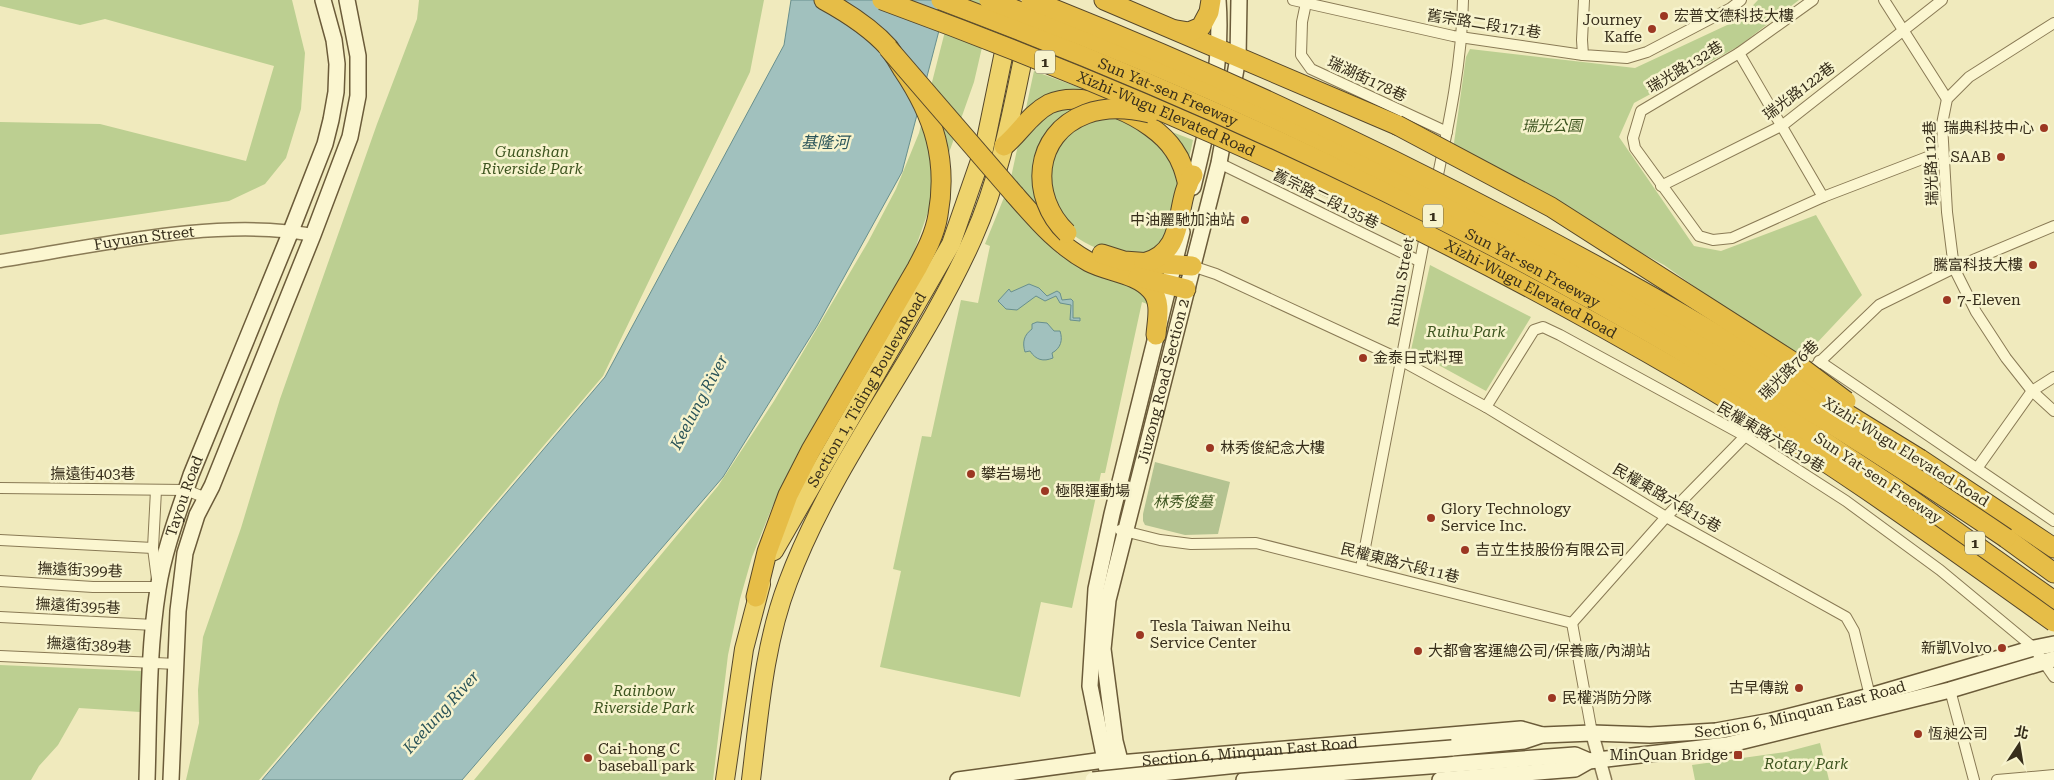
<svg xmlns="http://www.w3.org/2000/svg" width="2054" height="780" font-family="'Roboto Serif','Noto Sans TC',serif">
<rect width="100%" height="100%" fill="#f0eabd"/>
<g fill="#bccf91">
<path d="M0,0H292L305,53L301,109L286,158L265,184L229,201L0,235V122L100,124L246,161L274,66L105,19L80,25L0,6Z"/>
<path d="M419,0H764L750,72L603,376L259,780H186L199,723L198,690L203,637L241,528L280,399L377,124L417,19Z"/>
<path d="M953,0H993L974,82L903,283L773,505L752,557L740,599L728,655L713,780H474L718,486L774,401L868,242L896,189L919,133Z"/>
<path d="M1758,0H1799L1739,46L1634,103L1619,137L1694,246L1721,251L1816,215L1862,295L1800,361L1664,265L1453,150L1466,57L1470,49L1635,68L1740,19Z"/>
<path d="M1034,71L1127,105L1106,109L1049,147V218L1010,182Z"/>
<path d="M1118,117L1141,120L1193,140L1174,229L1158,260C1128,255 1095,254 1071,233C1066,229 1054,216 1052,209C1044,186 1053,144 1074,129C1087,120 1103,118 1118,117Z"/>
<path d="M1005,195L1058,254L1099,277L1143,289L1150,305L1142,302L1105,473H1101L1072,608L1041,602L1020,697L880,667L901,571L893,569L922,436L931,437L961,300L978,303L990,246L985,244Z"/>
<path d="M1430,265L1531,317L1486,391L1411,350Z"/>
<path d="M0,665L142,671L140,712L79,708L58,745L39,766L31,780H0Z"/>
<path d="M1820,743L1829,780H1695L1692,765L1786,752Z"/>
</g>
<path fill="#b4c391" d="M1155,462L1230,482L1218,534L1185,535L1145,525L1143,521V514Z"/>
<g fill="#a1c1be" stroke="#688f8d">
<path d="M791,0H947L902,172L817,326L723,477L462,780H262L605,377L784,45Z"/>
<path d="M1029,284L1039,288L1047,296L1057,291L1060,293L1062,300L1071,299L1073,301V318H1080V321L1070,320L1071,305L1060,303L1056,296L1045,301L1036,296L1017,310L1006,309L998,301L1009,289L1011,292Z"/>
<path d="M1037,322L1047,323L1054,331H1060C1063,340 1061,348 1052,353L1053,358C1043,362 1036,360 1030,351L1025,352C1022,342 1024,335 1032,329V324Z"/>
</g>
<g fill="none" stroke-linecap="round" stroke-linejoin="round">
<g stroke="#897a55" stroke-width="12">
<g id="minor">
<path d="M1293,0L1453,36L1583,55"/>
<path d="M1584,0L1582,40L1583,55L1627,58L1647,52L1731,8L1741,0"/>
<path d="M1813,0L1739,53L1641,111L1633,138L1635,148L1699,236L1713,240L1732,238L1823,197L1943,151"/>
<path d="M1884,0L1947,99"/>
<path d="M1306,3L1302,22L1301,55L1311,69L1447,132"/>
<path d="M2054,23L1969,77L1947,99L1942,124L1947,212L1954,268L1976,312L2006,358L2032,391L2054,411"/>
<path d="M1739,53L1823,197"/>
<path d="M1219,163L1419,261"/>
<path d="M1436,184C1449,123 1462,63 1463,0"/>
<path d="M1661,186L1783,125L1942,0"/>
<path d="M1192,266L1216,274L1393,356L1486,407L1666,517L1846,617L1854,631L1870,696"/>
<path d="M1819,361L2054,521"/>
<path d="M1806,375L1879,305L1954,268L2054,226"/>
<path d="M1486,407L1534,330L1543,327L1560,335L1745,436L1846,501L1940,570L2034,648L2054,677"/>
<path d="M1978,467L2032,391L2054,377"/>
<path d="M0,488L186,490L206,498"/>
<path d="M1120,530L1160,540L1191,544L1256,543L1572,623"/>
<path d="M0,540L153,548"/>
<path d="M1361,568L1430,210"/>
<path d="M0,581L93,587H158L153,548L156,490"/>
<path d="M0,617L154,625"/>
<path d="M1572,623L1666,517L1762,419"/>
<path d="M1572,623L1592,733"/>
<path d="M0,656L177,664"/>
<path d="M1950,690L1974,780"/>
<path d="M1997,780L2054,775"/>
</g>
</g>
<g stroke="#897a55" stroke-width="15">
<g id="tertiary">
<path id="s1" d="M0,261C97,246 217,217 313,235"/>
<path d="M1592,733L1605,780"/>
</g>
</g>
<g stroke="#6b5b39" stroke-width="18">
<g id="secondary">
<path d="M1193,187C1208,126 1223,64 1218,0"/>
<path id="s2" d="M1452,748L1524,741L1542,735L1592,733L1650,735L1716,731L1771,721L1870,696L2034,648L2054,644"/>
<path id="s3" d="M147,780C149,717 148,651 158,589C164,550 179,511 191,475L291,231L325,144L331,120L336,92L337,64L334,40L323,0"/>
<path d="M171,780L178,611L185,553L197,515L212,486L313,235L350,137L358,96V56L347,0"/>
<path id="s4" d="M958,780L1104,760L1119,763L1521,729L1542,735"/>
<path d="M1109,780L1090,686L1096,589L1112,514L1182,232"/>
<path id="s5" d="M1125,780L1115,741L1103,649L1108,600L1219,163L1238,58L1239,0"/>
<path d="M1244,780L1575,755L1589,761"/>
<path d="M1440,780L1575,769L1589,761L1727,745L1950,690L2054,659"/>
</g>
</g>
<g stroke="#56472a" stroke-width="20">
<g id="trunk">
<path id="s6" d="M774,551L951,244L984,149L1012,13"/>
<path d="M725,780L744,649L761,584"/>
<path d="M751,780C759,715 764,644 788,582C834,459 920,357 973,238C1004,169 1015,93 1031,20"/>
</g>
</g>
<g stroke="#56472a" stroke-width="21">
<g id="motorway">
<path d="M1104,0L1397,125"/>
<path d="M1177,30L1189,32L1201,27L1209,12L1211,0"/>
<path d="M1004,146C1020,133 1030,114 1049,104C1086,87 1153,118 1174,150C1182,161 1185,173 1188,185"/>
<path d="M1015,195C1038,221 1058,245 1089,262C1108,272 1136,273 1151,290C1162,302 1157,320 1156,335"/>
<path d="M1102,254L1124,261L1192,266"/>
<path d="M1144,263C1189,251 1173,202 1193,175"/>
<path d="M1138,277L1186,289"/>
<path d="M1920,459L2054,548"/>
<path d="M1895,488L2054,601"/>
<path d="M2006,538L2054,573"/>
<path d="M756,597L767,552L788,495L811,450L917,268C926,251 935,234 938,215C948,160 934,116 903,70C899,63 894,55 889,48C872,29 846,12 824,0"/>
</g>
</g>
<use href="#minor" stroke="#fbf6d0" stroke-width="10"/>
<use href="#tertiary" stroke="#fbf6d0" stroke-width="12"/>
<use href="#secondary" stroke="#fbf6d0" stroke-width="15"/>
<use href="#trunk" stroke="#eed36c" stroke-width="18"/>
<use href="#motorway" stroke="#e6bd47" stroke-width="19"/>
<g stroke="#6b5b39" stroke-width="18" stroke-linecap="butt">
<path id="secondary-bridge" d="M1093,780L1238,765L1452,748"/>
</g>
<g stroke="#56472a" stroke-width="21" stroke-linecap="butt">
<g id="motorway-bridge">
<path id="s7" d="M882,0C1161,102 1431,226 1688,376C1815,450 1934,536 2054,622"/>
<path id="s8" d="M941,0C1187,93 1426,203 1654,335C1736,382 1815,436 1895,488"/>
<path d="M989,0C1350,133 1688,323 2006,538"/>
<path d="M1031,0C1240,82 1443,180 1640,290C1735,343 1827,402 1920,459"/>
<path d="M888,48L1015,195"/>
<path d="M1397,125L1551,207L1798,365L1846,401"/>
<path d="M1067,233C1029,197 1033,134 1086,114C1107,106 1129,108 1150,113"/>
</g>
</g>
<use href="#secondary-bridge" stroke="#fbf6d0" stroke-width="15"/>
<use href="#motorway-bridge" stroke="#e6bd47" stroke-width="19"/>
</g>
<g fill="#9c3722" stroke="#f7f3cd" stroke-width="2">
<circle cx="1664" cy="16" r="5"/>
<circle cx="1652" cy="29" r="5"/>
<circle cx="2044" cy="128" r="5"/>
<circle cx="2001" cy="157" r="5"/>
<circle cx="1245" cy="220" r="5"/>
<circle cx="2033" cy="265" r="5"/>
<circle cx="1947" cy="300" r="5"/>
<circle cx="1363" cy="358" r="5"/>
<circle cx="1210" cy="448" r="5"/>
<circle cx="971" cy="474" r="5"/>
<circle cx="1045" cy="491" r="5"/>
<circle cx="1431" cy="518" r="5"/>
<circle cx="1465" cy="550" r="5"/>
<circle cx="1140" cy="635" r="5"/>
<circle cx="2002" cy="648" r="5"/>
<circle cx="1418" cy="651" r="5"/>
<circle cx="1799" cy="688" r="5"/>
<circle cx="1552" cy="698" r="5"/>
<circle cx="1918" cy="734" r="5"/>
<rect x="1733" y="750" width="10" height="10" rx="2.5"/>
<circle cx="588" cy="758" r="5"/>
</g>
<g text-anchor="middle" dominant-baseline="central" stroke-width="5" stroke-linejoin="round" paint-order="stroke">
<g fill="#f7f3cd" stroke="#716950" stroke-width="1">
<rect x="1035" y="50.5" width="20" height="23" rx="4"/>
<rect x="1423" y="204.5" width="20" height="23" rx="4"/>
<rect x="1965" y="531.5" width="20" height="23" rx="4"/>
</g>
<g font-size="14" font-weight="bold" fill="#372e1b">
<text x="1045" y="62">1</text>
<text x="1433" y="216">1</text>
<text x="1975" y="543">1</text>
</g>
<g font-size="15" fill="#372e1b" stroke="#f7f3cd" text-anchor="start">
<text x="1674" y="16">宏普文德科技大樓</text>
<text x="1642" y="20" text-anchor="end">Journey<tspan x="1642" dy="17">Kaffe</tspan></text>
<text x="2034" y="128" text-anchor="end">瑞典科技中心</text>
<text x="1991" y="157" text-anchor="end">SAAB</text>
<text x="1235" y="220" text-anchor="end">中油麗馳加油站</text>
<text x="2023" y="265" text-anchor="end">騰富科技大樓</text>
<text x="1957" y="300">7-Eleven</text>
<text x="1373" y="358">金泰日式料理</text>
<text x="1220" y="448">林秀俊紀念大樓</text>
<text x="981" y="474">攀岩場地</text>
<text x="1055" y="491">極限運動場</text>
<text x="1441" y="509">Glory Technology<tspan x="1441" dy="17">Service Inc.</tspan></text>
<text x="1475" y="550">吉立生技股份有限公司</text>
<text x="1150" y="626">Tesla Taiwan Neihu<tspan x="1150" dy="17">Service Center</tspan></text>
<text x="1992" y="648" text-anchor="end">新凱Volvo</text>
<text x="1428" y="651">大都會客運總公司/保養廠/內湖站</text>
<text x="1789" y="688" text-anchor="end">古早傳說</text>
<text x="1562" y="698">民權消防分隊</text>
<text x="1928" y="734">恆昶公司</text>
<text x="598" y="749">Cai-hong C<tspan x="598" dy="17">baseball park</tspan></text>
<text x="1728" y="755" text-anchor="end">MinQuan Bridge</text>
</g>
<g font-size="15" fill="#372e1b" stroke="#f7f3cd">
<text transform="translate(1484 24) rotate(9)">舊宗路二段171巷</text>
<text transform="translate(1685 67) rotate(-31)">瑞光路132巷</text>
<text transform="translate(1367 79) rotate(25)">瑞湖街178巷</text>
<text transform="translate(1799 91) rotate(-37)">瑞光路122巷</text>
<text stroke="none"><textPath href="#s8" startOffset="245">Sun Yat-sen Freeway</textPath></text>
<text stroke="none"><textPath href="#s7" startOffset="306">Xizhi-Wugu Elevated Road</textPath></text>
<text transform="translate(1931 163) rotate(-92)">瑞光路112巷</text>
<text transform="translate(1326 199) rotate(26)">舊宗路二段135巷</text>
<text stroke="none"><textPath href="#s1" startOffset="146">Fuyuan Street</textPath></text>
<text stroke="none"><textPath href="#s8" startOffset="650">Sun Yat-sen Freeway</textPath></text>
<text transform="translate(1401 282) rotate(-80)">Ruihu Street</text>
<text stroke="none"><textPath href="#s7" startOffset="711">Xizhi-Wugu Elevated Road</textPath></text>
<text transform="translate(1789 370) rotate(-45)">瑞光路76巷</text>
<text stroke="none"><textPath href="#s5" startOffset="408">Jiuzong Road Section 2</textPath></text>
<text stroke="none"><textPath href="#s6" startOffset="186">Section 1, Tiding BoulevaRoad</textPath></text>
<text transform="translate(1771 437) rotate(31)">民權東路六段19巷</text>
<text transform="translate(1906 452) rotate(32)">Xizhi-Wugu Elevated Road</text>
<text x="93" y="474">撫遠街403巷</text>
<text transform="translate(1878 478) rotate(34)">Sun Yat-sen Freeway</text>
<text stroke="none"><textPath href="#s3" startOffset="288">Tayou Road</textPath></text>
<text transform="translate(1667 498) rotate(30)">民權東路六段15巷</text>
<text transform="translate(1400 563) rotate(14)">民權東路六段11巷</text>
<text transform="translate(80 570) rotate(2)">撫遠街399巷</text>
<text transform="translate(78 606) rotate(3)">撫遠街395巷</text>
<text transform="translate(89 645) rotate(3)">撫遠街389巷</text>
<text stroke="none"><textPath href="#s2" startOffset="352">Section 6, Minquan East Road</textPath></text>
<text stroke="none"><textPath href="#s4" startOffset="294">Section 6, Minquan East Road</textPath></text>
</g>
<g font-size="15" font-style="italic" fill="#3e5520" stroke="#f7f3cd">
<text x="1552" y="126">瑞光公園</text>
<text x="532" y="152">Guanshan<tspan x="532" dy="17">Riverside Park</tspan></text>
<text x="1466" y="332">Ruihu Park</text>
<text x="1183" y="502">林秀俊墓</text>
<text x="644" y="691">Rainbow<tspan x="644" dy="17">Riverside Park</tspan></text>
<text x="1806" y="764">Rotary Park</text>
</g>
<g font-size="16" font-style="italic" fill="#295358" stroke="#f7f3cd">
<text x="825" y="142">基隆河</text>
<text transform="translate(699 402) rotate(-62)">Keelung River</text>
<text transform="translate(441 712) rotate(-48)">Keelung River</text>
</g>
</g>
<g transform="translate(2019 745) rotate(12)" stroke="#f7f3cd" stroke-width="4" paint-order="stroke">
<path d="M0-4L9 19L0 12L-9 19Z" fill="#372e1b"/>
<text y="-8" font-size="14" font-weight="bold" text-anchor="middle" fill="#372e1b">北</text>
</g>
</svg>
